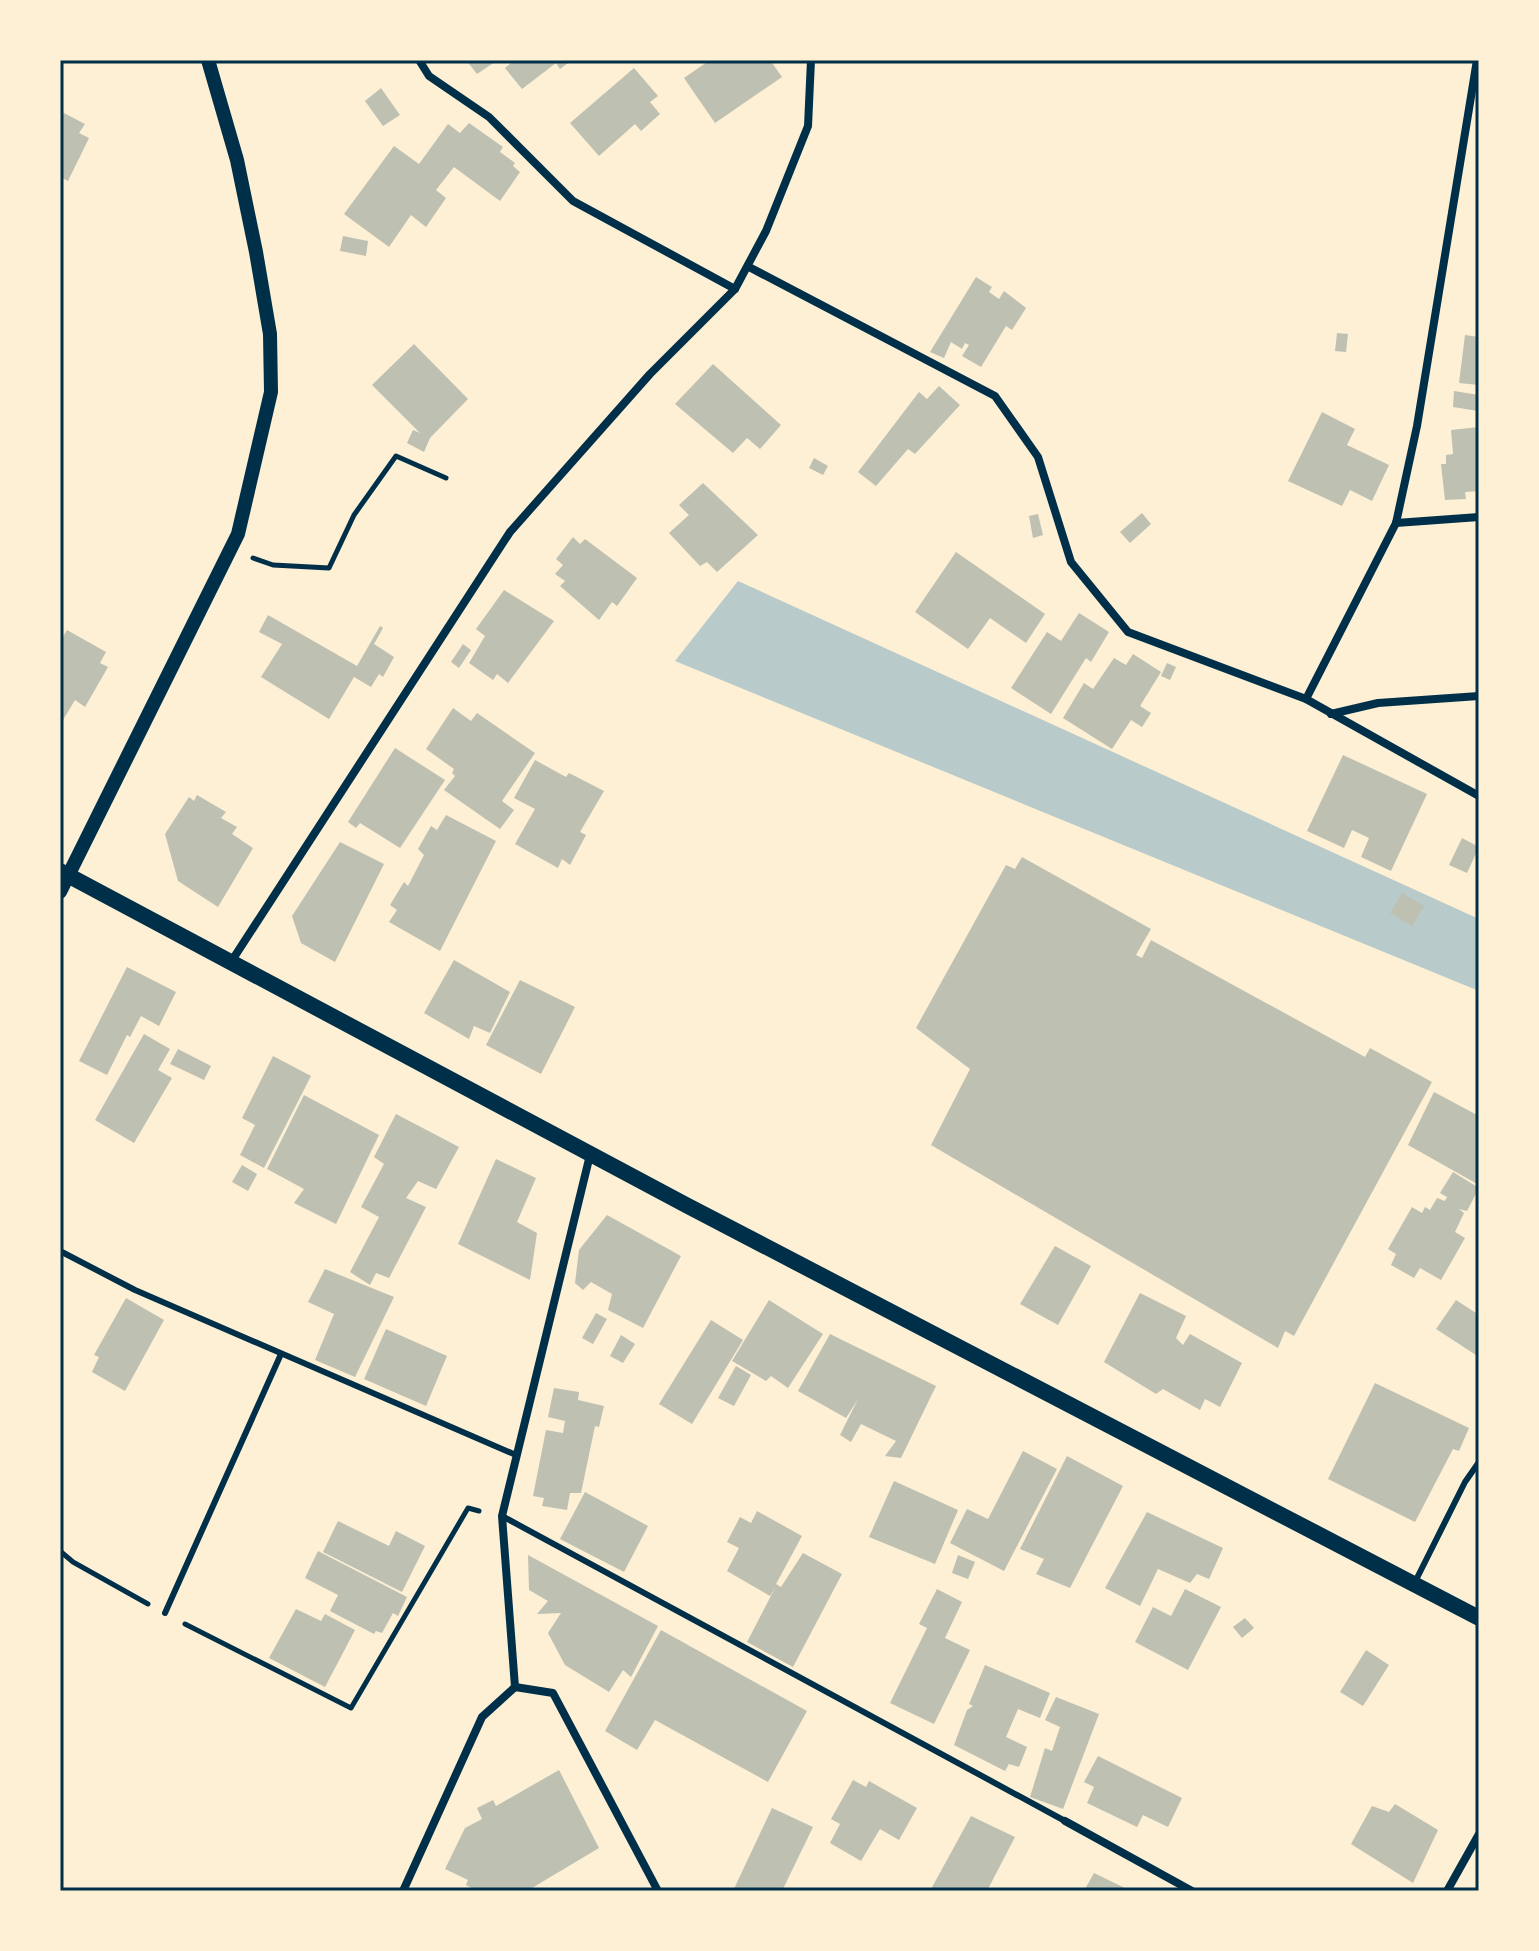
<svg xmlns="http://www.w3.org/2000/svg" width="1539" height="1951" font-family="Helvetica,sans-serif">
<rect width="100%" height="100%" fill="#fdf0d5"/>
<path fill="#b9caca" d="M738,581L1479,919V991L675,661Z"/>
<g fill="#bec0b2">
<path d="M466,60H498L477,74Z"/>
<path d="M515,60H572L560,69L556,63L522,89L505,68Z"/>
<path d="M710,60H770L782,77L715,123L684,78Z"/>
<path d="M634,68L658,96L650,102L660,114L641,131L635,124L599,156L570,123Z"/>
<path d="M381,88L400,115L383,126L365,101Z"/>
<path d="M60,111L85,124L79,133L89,138L68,181L60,177Z"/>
<path d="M469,123L503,147L500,152L515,163L513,166L520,172L500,201L454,167L436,190L446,198L426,227L411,215L389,247L344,214L394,146L419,164L448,124L460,133Z"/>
<path d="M343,236L368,241L366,256L340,251Z"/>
<path d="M976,277L992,287L989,292L999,299L1004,291L1026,308L1012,330L1006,326L981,367L962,356L969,345L965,343L962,349L951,342L944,358L930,352Z"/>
<path d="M1337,333L1348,334L1346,352L1335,351Z"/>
<path d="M1465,335L1479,337V385L1459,383Z"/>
<path d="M414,344L468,399L430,438L424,452L407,443L413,430L420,433L372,385Z"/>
<path d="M713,364L781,425L760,449L747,438L733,453L675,404Z"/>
<path d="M939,386L960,405L915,454L908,449L876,486L858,472L919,392L927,399Z"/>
<path d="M1454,391L1479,395L1478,411L1453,407Z"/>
<path d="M1322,412L1355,429L1347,445L1389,465L1372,501L1350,490L1342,506L1288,481Z"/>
<path d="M1479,427V491L1465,492L1466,499L1445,500L1441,464H1446V455L1453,454L1451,430Z"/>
<path d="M814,458L828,466L823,475L809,468Z"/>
<path d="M703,483L758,535L717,572L707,562L700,566L669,533L689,515L679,505Z"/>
<path d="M1142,513L1151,524L1130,543L1120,532Z"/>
<path d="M1038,514L1043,535L1033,538L1029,516Z"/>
<path d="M573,537L580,544L585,539L637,578L617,606L612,602L599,620L560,586L565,581L555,574L563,565L556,559Z"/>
<path d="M956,552L1045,614L1026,643L990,618L968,649L915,612Z"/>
<path d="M504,590L554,621L508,683L497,674L493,680L469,663L485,636L476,629Z"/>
<path d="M1079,613L1109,632L1091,662L1086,658L1051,714L1011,688L1047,632L1061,641Z"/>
<path d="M268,615L357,666L380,626L383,628L374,644L394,657L383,677L379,674L371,687L354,677L329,719L261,677L282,644L259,632Z"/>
<path d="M67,630L106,652L100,663L108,667L85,707L75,700L60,725V642Z"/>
<path d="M463,644L471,650L459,668L451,662Z"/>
<path d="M1133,654L1161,672L1140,706L1151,713L1142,727L1131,720L1112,749L1063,718L1084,683L1093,689L1114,658L1126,665Z"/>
<path d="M1167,663L1176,667L1170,680L1161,676Z"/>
<path d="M453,708L471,721L477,713L535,753L502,801L514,810L500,829L444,790L455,776L452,773L454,769L426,749Z"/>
<path d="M395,748L445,780L400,848L360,823L356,828L348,822Z"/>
<path d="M1343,755L1427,794L1391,871L1361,857L1369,838L1352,830L1344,848L1307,831Z"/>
<path d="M535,760L566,777L569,773L604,791L580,832L586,835L570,865L562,859L558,868L515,844L535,809L514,798Z"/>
<path d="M197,795L226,812L221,818L237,827L232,834L253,848L218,907L178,881L165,834L189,797L194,801Z"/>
<path d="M446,815L496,841L440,951L389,922L397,910L390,905L404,882L408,886L424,855L418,849L431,826L437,830Z"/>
<path d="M1462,838L1479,847L1467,873L1449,865Z"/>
<path d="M340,842L384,864L335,962L301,943L292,916Z"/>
<path d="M1022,857L1151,929L1136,955L1142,958L1151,940L1365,1057L1370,1048L1432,1082L1294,1336L1285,1331L1278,1348L931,1145L970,1069L916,1028L1006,865L1015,869Z"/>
<path d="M1402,893L1424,906L1412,926L1390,913Z"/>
<path d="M454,960L510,992L490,1033L474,1026L469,1039L424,1013Z"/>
<path d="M127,967L176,992L159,1026L141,1016L130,1037L127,1035L107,1075L79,1061Z"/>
<path d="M520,980L575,1007L541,1074L486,1045Z"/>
<path d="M144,1034L170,1049L158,1070L172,1078L134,1143L95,1120Z"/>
<path d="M178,1049L211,1066L204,1080L170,1064Z"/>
<path d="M273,1056L311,1076L264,1168L240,1155L255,1125L242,1118Z"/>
<path d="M1434,1092L1479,1116V1185L1408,1145Z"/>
<path d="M304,1095L379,1135L336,1224L294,1203L304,1189L267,1169Z"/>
<path d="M396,1114L459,1147L436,1189L418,1181L406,1198L426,1207L389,1278L376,1273L370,1285L350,1272L379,1217L361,1207L384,1164L374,1157Z"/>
<path d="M496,1159L536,1178L517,1222L537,1233L530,1280L458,1244Z"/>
<path d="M242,1165L257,1174L248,1191L232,1182Z"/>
<path d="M1453,1172L1479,1188L1467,1211L1459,1209L1464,1213L1455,1232L1465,1238L1441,1280L1420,1268L1414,1278L1391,1265L1396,1254L1388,1249L1412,1207L1422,1213L1425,1207L1430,1210L1437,1198L1445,1201L1447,1197L1440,1193Z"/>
<path d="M607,1215L681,1256L643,1328L608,1310L612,1294L591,1282L583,1290L575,1283L579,1250Z"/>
<path d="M1055,1246L1091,1266L1058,1325L1020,1304Z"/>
<path d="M325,1269L394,1297L355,1377L315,1360L334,1314L308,1302Z"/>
<path d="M1140,1293L1186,1316L1176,1338L1183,1345L1190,1334L1242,1363L1220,1407L1205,1399L1200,1410L1163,1389L1156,1394L1104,1362Z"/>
<path d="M126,1298L164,1320L125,1391L92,1372L99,1357L94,1355Z"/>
<path d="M769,1300L823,1334L788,1388L771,1376L766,1381L732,1361Z"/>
<path d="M1456,1300L1479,1315V1357L1436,1329Z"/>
<path d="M596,1313L607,1319L593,1344L582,1338Z"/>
<path d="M711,1320L743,1340L692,1424L659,1404Z"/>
<path d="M386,1329L447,1356L426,1406L364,1379Z"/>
<path d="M830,1334L936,1386L901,1458L885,1456L896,1441L861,1424L851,1442L840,1435L858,1399L846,1418L798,1391Z"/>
<path d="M621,1335L635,1344L623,1363L610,1356Z"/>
<path d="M736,1366L751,1375L734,1406L718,1398Z"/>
<path d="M1375,1383L1469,1428L1459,1451L1453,1449L1415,1522L1328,1479Z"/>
<path d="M554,1388L579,1392L578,1400L604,1406L599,1427L595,1426L581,1493H570L567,1510L542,1506L544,1498L533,1496L546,1430L563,1433L565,1421L548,1417Z"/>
<path d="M1023,1451L1057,1469L1004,1571L950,1543L967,1509L988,1519Z"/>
<path d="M1067,1456L1123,1486L1070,1588L1036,1574L1044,1559L1020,1549Z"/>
<path d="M894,1481L958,1510L935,1564L869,1537Z"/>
<path d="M585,1492L648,1526L624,1572L560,1539Z"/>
<path d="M757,1511L802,1536L776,1584L781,1587L803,1553L842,1574L793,1667L747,1642L775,1588L770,1596L727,1571L739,1548L727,1542L740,1517L751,1523Z"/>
<path d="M1147,1512L1223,1548L1209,1579L1197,1574L1190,1583L1158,1569L1140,1606L1105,1588Z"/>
<path d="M338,1521L389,1546L396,1531L425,1546L402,1592L323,1552Z"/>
<path d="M318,1551L407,1597L398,1616L393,1613L382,1633L376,1631L374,1634L330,1611L338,1595L305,1578Z"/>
<path d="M528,1555L658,1626L631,1677L623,1670L609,1692L565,1665L548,1633L561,1613L537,1614L548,1601L529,1590Z"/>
<path d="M958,1555L975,1562L968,1579L952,1573Z"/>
<path d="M937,1589L962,1602L945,1638L970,1650L934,1724L890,1703L927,1628L919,1624Z"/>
<path d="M1185,1589L1221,1607L1188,1670L1135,1642L1153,1607L1171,1616Z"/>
<path d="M296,1609L321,1621L325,1614L355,1630L325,1687L269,1658Z"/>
<path d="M1245,1618L1254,1628L1242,1638L1233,1627Z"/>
<path d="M661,1630L807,1711L768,1782L655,1720L637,1750L605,1731Z"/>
<path d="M1366,1650L1389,1665L1363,1706L1340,1692Z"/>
<path d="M985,1665L1050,1693L1040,1718L1018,1709L1006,1737L1027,1747L1019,1767L1009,1764L1005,1771L954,1745L967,1710L973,1706L969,1704Z"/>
<path d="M1056,1697L1099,1714L1063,1809L1030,1797L1045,1748L1052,1751L1060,1727L1045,1720Z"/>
<path d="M1098,1756L1182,1798L1168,1827L1143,1815L1137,1827L1087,1803L1094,1787L1084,1782Z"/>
<path d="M559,1770L599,1848L527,1891H477L466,1885L468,1880L445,1869L465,1828L482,1819L477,1808L493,1800L496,1806Z"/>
<path d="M853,1780L866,1787L869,1781L917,1808L899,1840L880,1829L861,1861L830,1843L840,1824L831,1819Z"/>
<path d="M1395,1804L1438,1830L1413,1883L1351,1844L1372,1806L1389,1812Z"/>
<path d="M772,1808L813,1827L782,1891H733Z"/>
<path d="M971,1816L1015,1837L987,1891H930Z"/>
<path d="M1094,1873L1131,1891H1084Z"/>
</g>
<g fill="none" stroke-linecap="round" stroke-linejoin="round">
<g stroke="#003049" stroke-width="5">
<path d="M253,558L273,565L329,568L354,515L396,456L446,478"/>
<path d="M60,1551L73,1562L148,1604"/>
<path d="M185,1624L351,1708L468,1508L479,1511"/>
</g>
<g stroke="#003049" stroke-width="6">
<path d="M60,1251L135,1290L516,1455"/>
<path d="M502,1516L1065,1821"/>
<path d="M1415,1582L1465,1482L1479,1462"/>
<path d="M165,1613L281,1354"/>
</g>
<g stroke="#003049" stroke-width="8">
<path d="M419,60L429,76L489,117L573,201L735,289"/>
<path d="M749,267L995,396L1038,457L1071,562L1128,632L1306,699L1479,796"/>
<path d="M1396,523L1479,517"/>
<path d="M1306,699L1396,523L1417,426L1477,60"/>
<path d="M1331,714L1378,703L1479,696"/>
<path d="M231,962L510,532L650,374L735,289L766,231L808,126L811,60"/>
<path d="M515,1687L502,1516L590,1155"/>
<path d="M1065,1821L1192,1891"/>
<path d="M403,1891L482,1717L515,1687L553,1693L658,1891"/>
<path d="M1447,1891L1479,1834"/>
</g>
<path stroke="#003049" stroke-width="14" d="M60,892L238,534L271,392L270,334L256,252L237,160L208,60"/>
<path stroke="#003049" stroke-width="16" d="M60,871L686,1205L1479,1618"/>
</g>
<rect width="1539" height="1951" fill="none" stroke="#fdf0d5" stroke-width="124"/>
<rect x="62" y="62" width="1415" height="1827" fill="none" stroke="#003049" stroke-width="3"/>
</svg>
